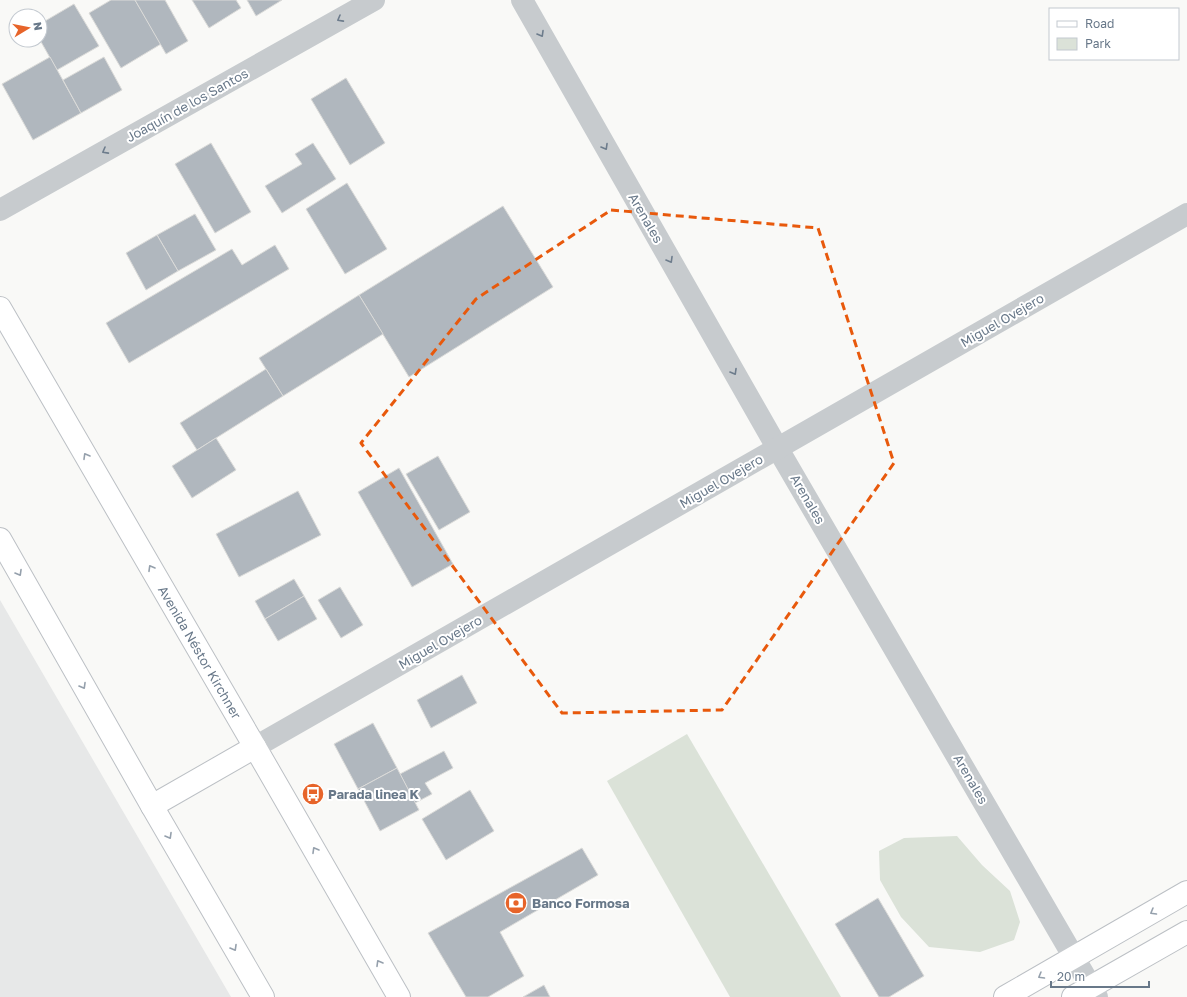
<svg xmlns="http://www.w3.org/2000/svg" width="1187" height="997" font-family="'Golos Text',sans-serif">
<rect width="100%" height="100%" fill="#f9f9f7"/>
<path fill="#e7e8e8" d="M0,600L231,997H0Z"/>
<g fill="#dbe2d8">
<path d="M687,734L841,997H730L607,781Z"/>
<path d="M957,836L982,865L1010,891L1020,922L1014,940L980,952L929,947L901,917L880,880L879,851L904,838Z"/>
</g>
<g fill="#b0b7be" stroke="#dbdbd9">
<path d="M111,0H135L161,44L121,68L89,13Z"/>
<path d="M135,0H165L188,41L166,54Z"/>
<path d="M192,0H236L241,8L209,28Z"/>
<path d="M247,0H282L256,16Z"/>
<path d="M74,4L99,46L57,70L40,40V24Z"/>
<path d="M50,57L81,113L33,140L2,84Z"/>
<path d="M104,57L122,90L81,113L63,80Z"/>
<path d="M346,78L385,143L350,165L311,99Z"/>
<path d="M211,143L251,212L215,233L175,164Z"/>
<path d="M313,143L336,179L282,213L265,186L302,164L295,154Z"/>
<path d="M347,183L387,249L345,274L306,209Z"/>
<path d="M503,206L553,287L409,377L359,295Z"/>
<path d="M195,214L216,250L178,271L157,235Z"/>
<path d="M157,235L178,271L146,290L126,253Z"/>
<path d="M275,245L289,269L129,363L106,323L232,249L242,265Z"/>
<path d="M359,295L383,334L283,396L259,358Z"/>
<path d="M266,369L283,396L197,450L180,423Z"/>
<path d="M216,438L236,470L192,498L172,466Z"/>
<path d="M438,456L470,512L439,530L406,474Z"/>
<path d="M399,468L453,564L412,587L358,492Z"/>
<path d="M298,491L321,535L239,577L216,534Z"/>
<path d="M294,579L304,596L265,619L255,601Z"/>
<path d="M340,587L363,625L341,638L318,600Z"/>
<path d="M304,596L317,619L278,641L265,619Z"/>
<path d="M462,675L477,703L431,728L417,700Z"/>
<path d="M373,723L397,768L358,789L334,744Z"/>
<path d="M444,751L453,768L425,783L432,794L415,803L400,774Z"/>
<path d="M397,768L419,810L380,831L358,789Z"/>
<path d="M470,790L494,831L446,860L422,819Z"/>
<path d="M582,848L598,875L500,932L524,976L488,997H466L428,933Z"/>
<path d="M878,898L924,976L889,997H879L835,924Z"/>
<path d="M544,985L550,997H523Z"/>
</g>
<g fill="none" stroke-linecap="round" stroke-linejoin="round">
<g stroke="#bcc0c5" stroke-width="24">
<g id="secondary">
<path id="s1" d="M0,308L255,747L399,997"/>
<path d="M0,539L152,806L263,997"/>
<path d="M152,806L255,747"/>
<path d="M1005,997L1187,892"/>
<path d="M1073,997L1187,932"/>
</g>
</g>
<g stroke="#c7cbce" stroke-width="22">
<path d="M522,0L778,449L1097,997"/>
<path d="M0,210L374,0"/>
<path d="M255,747L1187,214"/>
</g>
<use href="#secondary" stroke="#fff" stroke-width="22"/>
</g>
<defs><path id="oneway-chevron" d="M-2-3.5L2.5 0L-2 3.5" fill="none" stroke-width="1.6" stroke-linecap="round" stroke-linejoin="round"/></defs>
<g stroke="#6d7c8c">
<use href="#oneway-chevron" transform="translate(340 19) rotate(151)"/>
<use href="#oneway-chevron" transform="translate(541 34) rotate(60)"/>
<use href="#oneway-chevron" transform="translate(605 147) rotate(60)"/>
<use href="#oneway-chevron" transform="translate(105 151) rotate(151)"/>
<use href="#oneway-chevron" transform="translate(670 260) rotate(60)"/>
<use href="#oneway-chevron" transform="translate(734 372) rotate(60)"/>
</g>
<g stroke="#95a0ac">
<use href="#oneway-chevron" transform="translate(86 456) rotate(-120)"/>
<use href="#oneway-chevron" transform="translate(151 568) rotate(-120)"/>
<use href="#oneway-chevron" transform="translate(19 573) rotate(60)"/>
<use href="#oneway-chevron" transform="translate(83 686) rotate(60)"/>
<use href="#oneway-chevron" transform="translate(169 836) rotate(60)"/>
<use href="#oneway-chevron" transform="translate(315 850) rotate(-120)"/>
<use href="#oneway-chevron" transform="translate(1153 912) rotate(150)"/>
<use href="#oneway-chevron" transform="translate(234 948) rotate(60)"/>
<use href="#oneway-chevron" transform="translate(379 963) rotate(-120)"/>
<use href="#oneway-chevron" transform="translate(1041 976) rotate(150)"/>
</g>
<path fill="none" stroke="#e8590c" stroke-width="3" stroke-dasharray="8 5" stroke-linejoin="round" d="M611,210L818,228L894,463L722,710L562,713L361,443L476,299Z"/>
<defs>
<g id="bus-disc" transform="scale(1.15)"><circle r="9.5" fill="#e7642a" stroke="#fff"/><path d="M-5-6H5V4H4V6H2V4H-2V6H-4V4H-5ZM-3.5-4V0h7V-4ZM-3.5 1.2v1.5H-2V1.2ZM2 1.2v1.5H3.5V1.2Z" fill="#fff"/></g>
<g id="bank-disc" transform="scale(1.15)"><circle r="9.5" fill="#e7642a" stroke="#fff"/><path d="M-6-4H6V4H-6ZM0-2.3a2.3 2.3 0 1 0 0 4.6a2.3 2.3 0 1 0 0-4.6Z" fill="#fff"/></g>
</defs>
<g fill-rule="evenodd">
<use href="#bus-disc" x="313" y="794"/>
<use href="#bank-disc" x="516" y="903"/>
</g>
<g text-anchor="middle" dominant-baseline="central" stroke-width="4" stroke-linejoin="round" paint-order="stroke">
<g font-size="13" fill="#687889" stroke="#fff">
<text transform="translate(187 105) rotate(-29)">Joaquín de los Santos</text>
<text transform="translate(646 218) rotate(60)">Arenales</text>
<text transform="translate(1002 320) rotate(-30)">Miguel Ovejero</text>
<text transform="translate(721 481) rotate(-30)">Miguel Ovejero</text>
<text transform="translate(808 499) rotate(60)">Arenales</text>
<text transform="translate(440 642) rotate(-30)">Miguel Ovejero</text>
<text stroke="none"><textPath href="#s1" startOffset="398">Avenida Néstor Kirchner</textPath></text>
<text transform="translate(971 779) rotate(60)">Arenales</text>
</g>
<g font-size="13" font-weight="bold" fill="#687889" stroke="#fff" text-anchor="start">
<text x="328" y="794">Parada linea K</text>
<text x="532" y="903">Banco Formosa</text>
</g>
</g>
<rect x="1049" y="8" width="130" height="52" fill="#ffffff" stroke="#c3c9d0"/>
<rect x="1057" y="21" width="20" height="6" fill="#ffffff" stroke="#c3c9d0"/>
<text x="1085" y="28" font-size="12" fill="#687889">Road</text>
<rect x="1057" y="38" width="20" height="12" fill="#dbe2d8" stroke="#c3c9d0"/>
<text x="1085" y="48" font-size="12" fill="#687889">Park</text>
<g transform="translate(28 28) rotate(80)"><circle r="19" fill="#ffffff" stroke="#c3c9d0"/>
<path d="M0-3L7 15L0 10L-7 15Z" fill="#e7642a"/>
<text y="-6" font-size="11" font-weight="bold" text-anchor="middle" fill="#687889">N</text>
</g>
<path d="M1051 981v6h98v-6" fill="none" stroke="#687889" stroke-width="2"/>
<text x="1057" y="981" font-size="12" fill="#687889" stroke="#ffffff" stroke-width="3" paint-order="stroke">20 m</text>
</svg>
